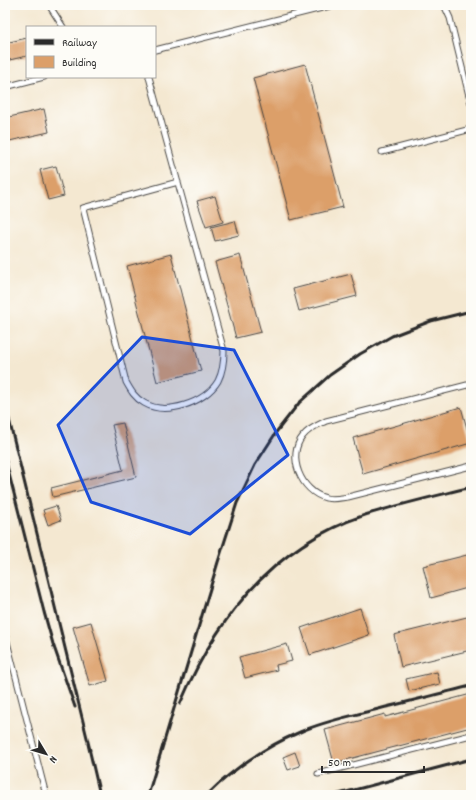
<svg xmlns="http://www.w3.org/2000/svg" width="476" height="800" font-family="Dekko,sans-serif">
<rect width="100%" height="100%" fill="#fdfcf7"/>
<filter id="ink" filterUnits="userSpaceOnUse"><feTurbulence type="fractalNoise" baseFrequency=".025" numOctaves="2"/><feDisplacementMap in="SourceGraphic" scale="8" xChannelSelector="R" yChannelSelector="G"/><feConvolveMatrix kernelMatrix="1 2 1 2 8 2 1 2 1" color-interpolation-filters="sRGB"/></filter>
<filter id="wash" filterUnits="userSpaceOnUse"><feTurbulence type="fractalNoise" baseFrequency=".012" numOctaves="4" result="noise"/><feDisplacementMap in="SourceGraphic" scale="16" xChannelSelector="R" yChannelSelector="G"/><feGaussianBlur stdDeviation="0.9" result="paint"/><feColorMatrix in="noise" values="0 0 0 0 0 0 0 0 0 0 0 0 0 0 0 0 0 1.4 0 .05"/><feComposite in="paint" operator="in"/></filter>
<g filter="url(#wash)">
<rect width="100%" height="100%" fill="#f4e8d1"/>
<g id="blocks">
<g fill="#dc9f69">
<path d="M27,38V56L5,61V43Z"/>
<path d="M305,64L343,207L291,220L253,78Z"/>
<path d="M44,109L49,132L5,142V118Z"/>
<path d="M56,166L64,196L48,200L40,170Z"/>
<path d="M215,196L223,222L206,227L197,201Z"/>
<path d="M235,221L239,235L215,241L211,227Z"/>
<path d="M171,254L201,371L157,382L127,266Z"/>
<path d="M240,255L261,332L236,338L215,262Z"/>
<path d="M351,274L357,296L299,311L293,289Z"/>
<path d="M461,407L471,443L363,474L353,438Z"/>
<path d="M123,423L136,477L53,497L51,488L123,470L112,425Z"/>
<path d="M56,506L61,520L48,525L43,510Z"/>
<path d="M471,554V587L431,598L423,566Z"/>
<path d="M360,608L369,635L310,655L301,628Z"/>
<path d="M471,616V650L401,667L394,635Z"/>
<path d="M91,622L108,681L90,686L73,627Z"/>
<path d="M287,644L292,661L276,665L277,670L245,678L239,657Z"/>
<path d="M437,672L440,684L409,691L406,679Z"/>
<path d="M471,694V727L334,763L325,730L385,714V717Z"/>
<path d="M295,752L300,766L288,770L283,757Z"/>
</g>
</g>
</g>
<g filter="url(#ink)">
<use href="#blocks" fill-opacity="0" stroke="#494744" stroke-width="1"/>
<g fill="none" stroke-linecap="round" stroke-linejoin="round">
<g stroke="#494744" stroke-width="7">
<g id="service">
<path d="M49,5L63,27"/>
<path d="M444,5L450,18L471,104"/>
<path d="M155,50L334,5"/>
<path d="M149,77L224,351C224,361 223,371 218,381C205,403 166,416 144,403C135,398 131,391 126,382L83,208L178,182"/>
<path d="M5,87L44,77"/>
<path d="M382,152L471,129"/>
<path d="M471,384L326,421C318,425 309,428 303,436C286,456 301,492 326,498C333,500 341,498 348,497L471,466"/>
<path d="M5,634L46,795"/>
<path d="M318,774L471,735"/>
</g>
</g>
<use href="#service" stroke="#fff" stroke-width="5"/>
<g stroke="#2b2b2b" stroke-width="3">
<path d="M5,403L90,750"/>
<path d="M5,458L44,612L53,644L75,707"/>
<path d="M180,704C216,619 274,545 365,515C400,504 436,496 471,487"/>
<path d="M88,744L100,795"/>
<path d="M148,795L218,562L237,503L255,465L277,431L299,403L330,375L360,354L392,336L431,321L471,311"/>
<path d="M207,795C233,769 265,747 300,732C322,722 347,717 370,711C404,703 437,694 471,686"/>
<path d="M335,795L471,759"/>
</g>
</g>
</g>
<path fill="#1d4ed8" fill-opacity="0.2" stroke="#1d4ed8" stroke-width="3" stroke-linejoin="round" d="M142,337L234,350L288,455L190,534L91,502L58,425Z"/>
<rect width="476" height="800" fill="none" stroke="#fdfcf7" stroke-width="20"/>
<rect x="26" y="26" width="130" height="52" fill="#fdfcf7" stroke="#a9a8a5"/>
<rect x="34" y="39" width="20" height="6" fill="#2b2b2b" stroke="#a9a8a5"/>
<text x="62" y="46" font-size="12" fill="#2b2b2b">Railway</text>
<rect x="34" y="56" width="20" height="12" fill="#dc9f69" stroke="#a9a8a5"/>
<text x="62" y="66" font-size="12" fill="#2b2b2b">Building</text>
<g transform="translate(46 754) rotate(128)" stroke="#fdfcf7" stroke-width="3" paint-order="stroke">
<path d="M0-3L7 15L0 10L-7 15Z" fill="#2b2b2b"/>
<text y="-6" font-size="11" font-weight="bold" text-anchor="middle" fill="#2b2b2b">N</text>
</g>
<path d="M322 766v6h102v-6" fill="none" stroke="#2b2b2b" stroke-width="2"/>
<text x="328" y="766" font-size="12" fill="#2b2b2b" stroke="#fdfcf7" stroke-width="3" paint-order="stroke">50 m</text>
</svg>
